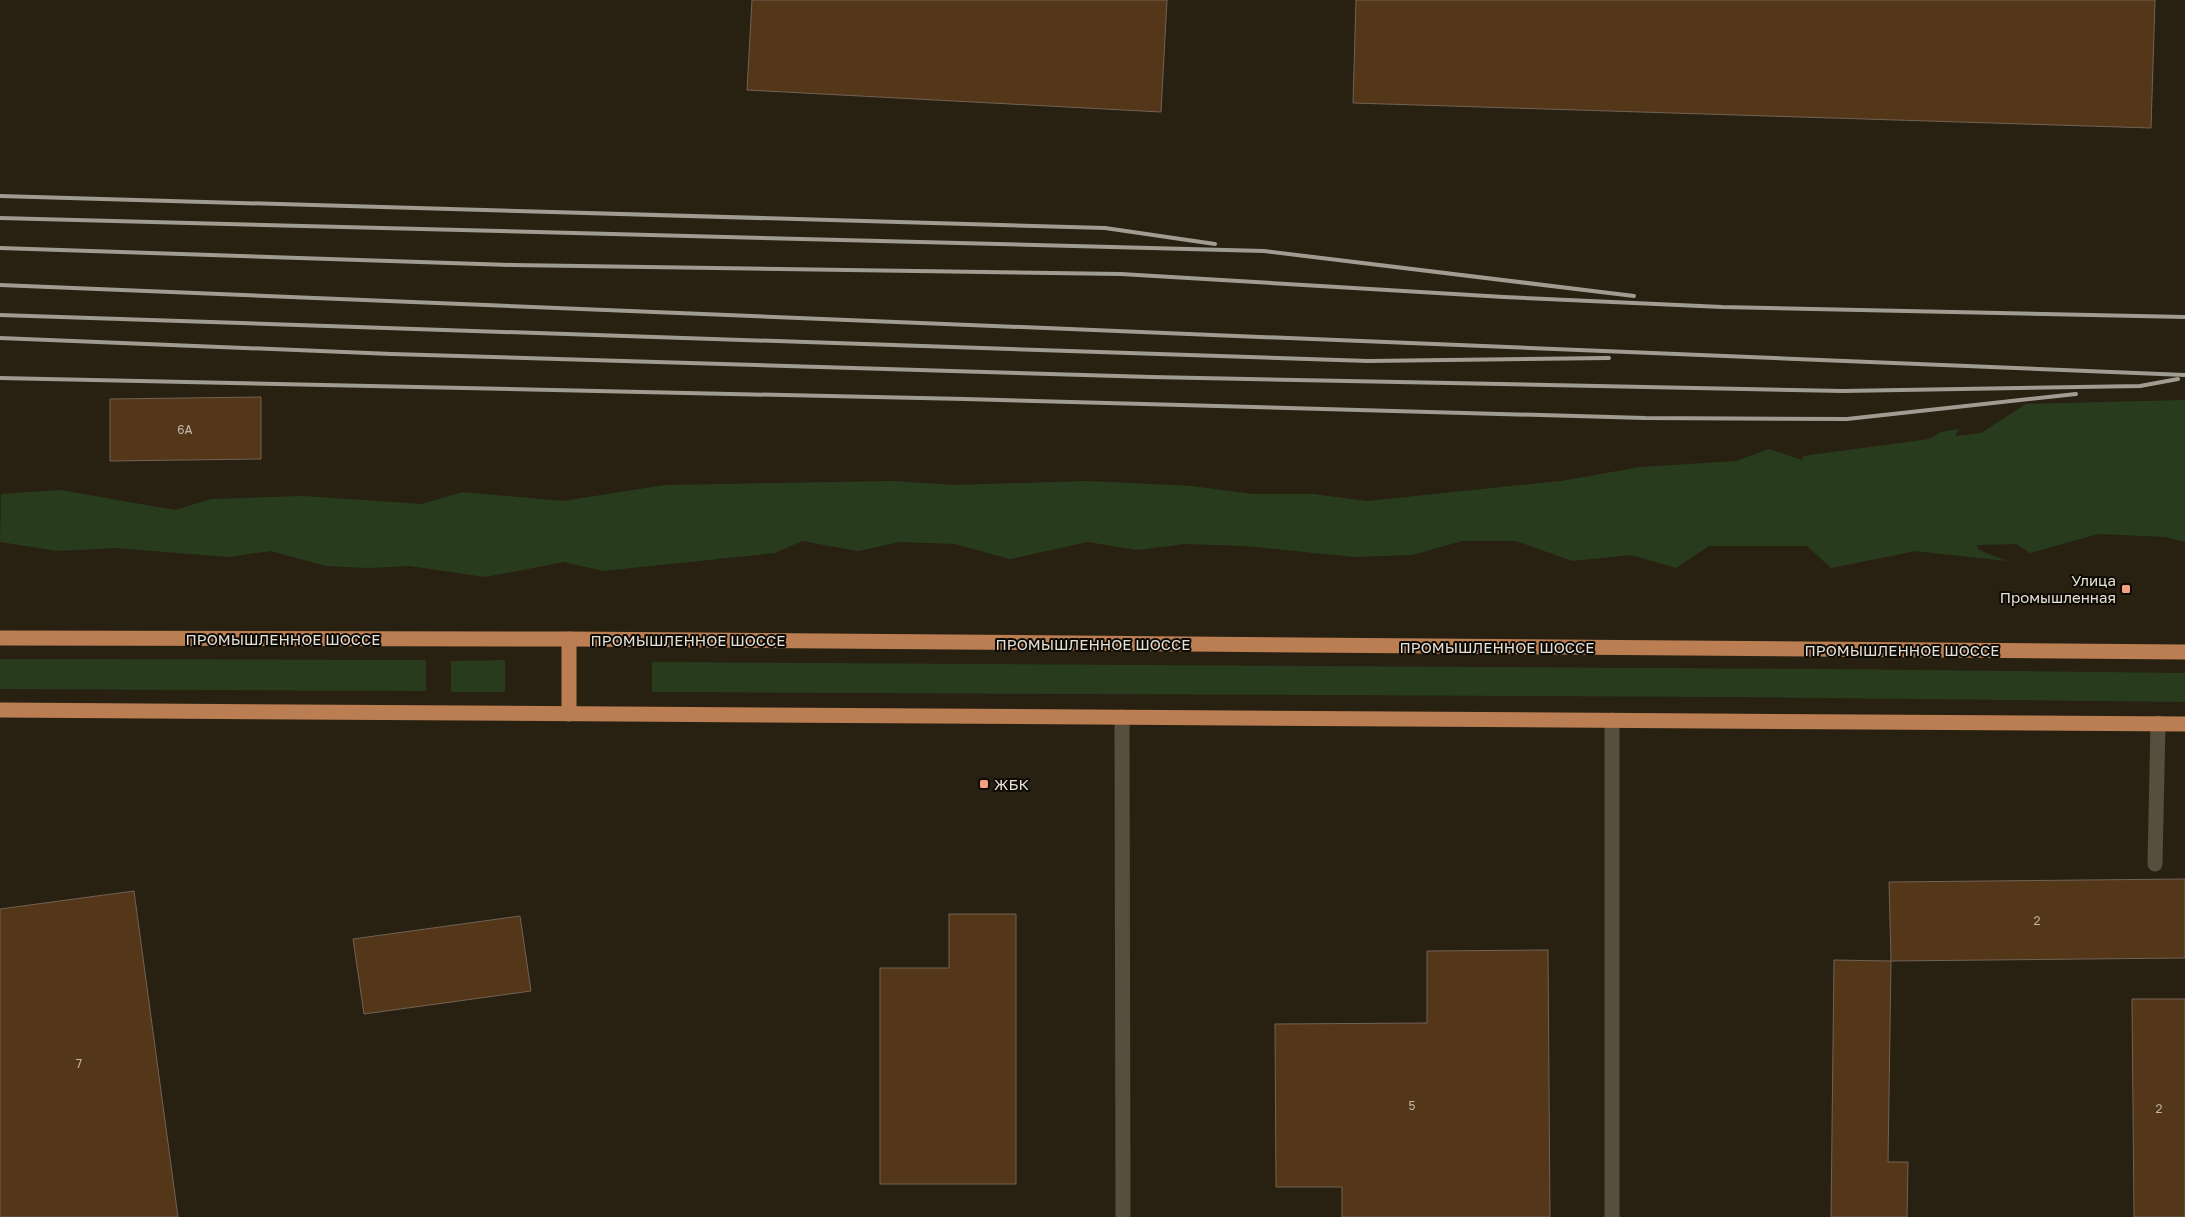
<svg xmlns="http://www.w3.org/2000/svg" width="2185" height="1217" font-family="'Golos Text',sans-serif">
<rect width="100%" height="100%" fill="#282112"/>
<g fill="#283c1d">
<path d="M2185,400V542L2165,537L2098,534L2030,553L2016,544L1976,545L1979,550L2006,561L1916,551L1831,568L1807,546H1709L1676,568L1631,555L1572,561L1516,541H1462L1412,555L1354,557L1246,546L1185,544L1137,550L1088,542L1010,559L955,544L900,542L858,551L802,541L775,553L603,571L564,562L485,577L409,566L368,568L326,566L271,551L228,557L116,548L57,551L0,542L1,494L60,490L175,510L211,499L303,496L422,504L463,492L563,501L665,485L892,481L955,485L1088,481L1192,486L1252,494H1313L1367,501L1561,481L1640,467L1736,461L1769,449L1802,460L1803,456L1929,439L1941,432L1959,429L1955,436L1981,433L2026,404Z"/>
<path d="M0,659L426,660V691L0,689Z"/>
<path d="M505,660V692H451V661Z"/>
<path d="M652,662L1825,669L2185,673V702L1734,697L652,692Z"/>
</g>
<g fill="#543619" stroke="#726255">
<path d="M752,0H1167L1161,112L747,90Z"/>
<path d="M1356,0H2155L2151,128L1353,103Z"/>
<path d="M261,397V459L110,461V399Z"/>
<path d="M2185,879V958L1891,961L1889,882Z"/>
<path d="M134,891L178,1217H0V909Z"/>
<path d="M949,914H1016V1184H880V968H949Z"/>
<path d="M520,916L531,991L364,1014L353,939Z"/>
<path d="M1548,950L1550,1217H1342V1187H1276L1275,1024L1427,1023V951Z"/>
<path d="M1834,960L1891,961L1888,1162H1908L1907,1217H1831Z"/>
<path d="M2132,999H2185V1217H2134Z"/>
</g>
<g fill="none" stroke-linecap="round" stroke-linejoin="round">
<g stroke="#574f3e" stroke-width="15">
<path d="M1122,717L1123,1217"/>
<path d="M2155,864L2158,723"/>
<path d="M1612,1217V720"/>
</g>
<g stroke="#bb7d52" stroke-width="15">
<path d="M0,638L569,639L2185,652"/>
<path d="M569,639V714"/>
<path d="M0,710L2185,724"/>
</g>
<g stroke="#a19c91" stroke-width="4">
<path d="M0,196L1105,228L1215,244"/>
<path d="M0,218L1264,251L1634,296"/>
<path d="M0,248L513,265L1121,274L1504,297L1722,307L2185,317"/>
<path d="M0,285L2185,375"/>
<path d="M0,315L1368,361L1609,358"/>
<path d="M0,338L392,354L1151,377L1843,391L2140,386L2178,379"/>
<path d="M0,378L965,399L1645,418L1847,419L2076,394"/>
</g>
</g>
<g fill="#f2a07e" stroke="#0e0b05" stroke-width="2">
<rect x="2121" y="584" width="10" height="10" rx="2.5"/>
<rect x="979" y="779" width="10" height="10" rx="2.5"/>
</g>
<g text-anchor="middle" dominant-baseline="central" stroke-width="4" stroke-linejoin="round" paint-order="stroke">
<g font-size="12" fill="#c1b6a8">
<text x="185" y="429">6А</text>
<text x="2037" y="920">2</text>
<text x="79" y="1063">7</text>
<text x="1412" y="1105">5</text>
<text x="2159" y="1108">2</text>
</g>
<g font-size="15" fill="#e5e0d7" stroke="#0e0b05" text-anchor="end">
<text x="2116" y="580">Улица<tspan x="2116" dy="17">Промышленная</tspan></text>
<text x="994" y="784" text-anchor="start">ЖБК</text>
</g>
<g font-size="15" fill="#e5e0d7" stroke="#0e0b05">
<text x="283" y="639">ПРОМЫШЛЕННОЕ ШОССЕ</text>
<text x="688" y="640">ПРОМЫШЛЕННОЕ ШОССЕ</text>
<text x="1093" y="644">ПРОМЫШЛЕННОЕ ШОССЕ</text>
<text x="1497" y="647">ПРОМЫШЛЕННОЕ ШОССЕ</text>
<text x="1902" y="650">ПРОМЫШЛЕННОЕ ШОССЕ</text>
</g>
</g>
</svg>
